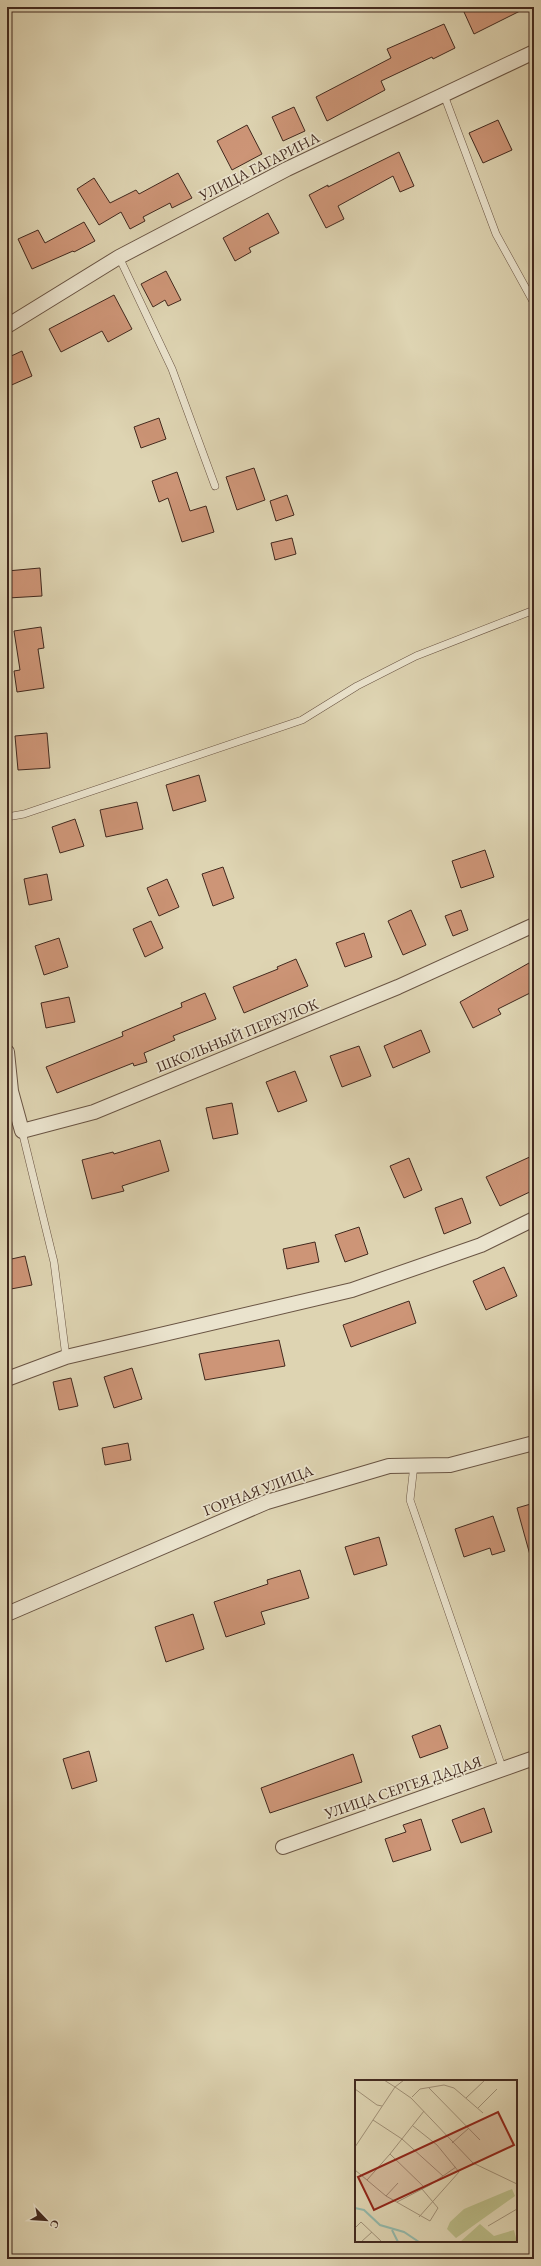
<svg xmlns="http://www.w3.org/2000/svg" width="541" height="2266" font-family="'EB Garamond',serif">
<rect width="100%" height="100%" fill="#ded4b2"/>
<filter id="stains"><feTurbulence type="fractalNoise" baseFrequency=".005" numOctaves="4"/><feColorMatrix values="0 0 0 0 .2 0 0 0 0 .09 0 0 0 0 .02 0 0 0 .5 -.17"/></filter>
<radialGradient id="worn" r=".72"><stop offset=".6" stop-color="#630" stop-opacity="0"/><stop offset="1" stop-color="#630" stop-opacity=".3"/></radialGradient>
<g fill="#cd9577" stroke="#42291e">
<path d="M474,7H528L474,34L464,12Z"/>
<path d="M444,24L455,48L433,59L432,57L381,81L385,90L327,121L316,97L391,58L387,49Z"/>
<path d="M294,107L305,131L283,141L272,117Z"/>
<path d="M498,120L512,150L483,163L469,133Z"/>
<path d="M247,125L262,154L232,170L217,141Z"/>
<path d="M399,152L414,186L400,192L393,176L338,206L344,219L326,228L309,195L328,185V187Z"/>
<path d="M178,173L192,198L172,208L170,203L143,217L145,221L130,229L121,212L99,225L77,189L94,178L110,203L136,190L139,194Z"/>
<path d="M268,213L279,233L249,248L251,252L235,261L223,238Z"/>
<path d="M84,222L95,241L74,252L73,251L32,269L18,239L38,230L45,243Z"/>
<path d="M166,271L181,300L168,306L165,300L153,307L141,284Z"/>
<path d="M114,295L132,329L108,342L102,331L61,352L49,329Z"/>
<path d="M22,351L32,376L7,387V358Z"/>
<path d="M159,418L166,439L141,448L134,427Z"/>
<path d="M254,468L265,500L237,510L226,477Z"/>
<path d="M177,472L190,511L206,506L214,532L182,542L168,498L159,502L152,481Z"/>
<path d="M287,495L294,515L276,521L270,501Z"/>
<path d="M292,538L296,554L275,560L271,543Z"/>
<path d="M40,568L42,596L8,598L7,571Z"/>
<path d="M41,627L44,648L38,649L44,688L17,692L14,671L20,670L14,631Z"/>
<path d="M47,733L50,768L18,770L15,736Z"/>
<path d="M199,775L206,801L173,811L166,785Z"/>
<path d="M137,802L143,829L106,837L100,810Z"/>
<path d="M75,819L84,846L60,853L52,827Z"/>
<path d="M485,850L494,877L461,888L452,861Z"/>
<path d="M223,867L234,898L213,906L202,874Z"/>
<path d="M47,874L52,900L29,905L24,879Z"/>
<path d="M167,879L179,907L159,916L147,888Z"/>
<path d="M411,910L426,945L403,955L388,921Z"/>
<path d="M461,910L468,930L453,936L445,916Z"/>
<path d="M151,921L163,948L145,957L133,929Z"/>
<path d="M364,933L372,957L345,967L336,943Z"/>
<path d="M59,938L68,967L44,975L35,946Z"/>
<path d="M296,959L308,986L244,1013L233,987L278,969L277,967Z"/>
<path d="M529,963L534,973V991L498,1009L501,1014L473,1028L460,1002Z"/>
<path d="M205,993L216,1019L173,1036L175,1040L144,1053L147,1062L134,1066L133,1063L57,1093L46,1067L123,1036L122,1032L182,1007L181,1003Z"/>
<path d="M69,997L75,1022L46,1028L41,1003Z"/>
<path d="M421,1030L430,1052L393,1068L384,1046Z"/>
<path d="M359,1046L371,1076L342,1087L330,1056Z"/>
<path d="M295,1071L307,1101L278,1112L266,1082Z"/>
<path d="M232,1103L238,1134L213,1139L206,1108Z"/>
<path d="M160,1140L169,1171L122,1186L124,1191L92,1199L82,1160L113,1152L114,1154Z"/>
<path d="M534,1155V1190L500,1206L486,1177Z"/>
<path d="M409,1158L422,1190L404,1198L390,1166Z"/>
<path d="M462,1198L471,1223L444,1234L435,1208Z"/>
<path d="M359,1227L368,1254L345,1262L335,1235Z"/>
<path d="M315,1242L319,1262L287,1269L283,1249Z"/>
<path d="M25,1256L32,1285L11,1289L7,1273V1260Z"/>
<path d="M504,1267L517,1296L486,1310L473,1281Z"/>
<path d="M409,1301L416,1323L351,1347L343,1325Z"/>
<path d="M279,1340L285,1366L205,1380L199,1354Z"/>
<path d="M132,1368L142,1399L114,1408L104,1377Z"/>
<path d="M71,1378L78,1406L59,1410L53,1382Z"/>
<path d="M128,1443L131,1460L105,1465L102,1448Z"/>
<path d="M534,1503V1554L530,1555L517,1508Z"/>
<path d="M493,1516L505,1551L492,1555L490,1548L464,1557L455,1529Z"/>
<path d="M379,1537L387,1565L354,1575L345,1547Z"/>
<path d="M300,1570L309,1598L261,1612L265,1624L226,1637L214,1602L268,1584L267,1580Z"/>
<path d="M193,1614L204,1649L166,1662L155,1627Z"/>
<path d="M440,1725L448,1748L420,1758L412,1736Z"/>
<path d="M89,1751L97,1781L72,1789L63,1759Z"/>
<path d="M353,1754L362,1782L270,1813L261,1788Z"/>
<path d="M484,1808L492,1832L461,1843L452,1820Z"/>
<path d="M421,1819L431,1850L393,1862L385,1839L406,1832L403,1825Z"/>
</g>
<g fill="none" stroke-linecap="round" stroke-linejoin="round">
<g stroke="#695443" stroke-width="8">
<g id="service">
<path d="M444,95L496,234L534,303"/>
<path d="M119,257L172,369L215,486"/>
<path d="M7,817L24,814L302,720L357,686L416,656L534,610"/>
<path d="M22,1131L54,1262L66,1357"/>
<path d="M414,1465L410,1500L503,1770"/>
</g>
</g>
<g stroke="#695443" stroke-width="16">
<g id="minor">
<path d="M7,326L119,257L287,169L534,52"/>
<path d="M7,1052L11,1091L22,1131L94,1112L398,987L534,925"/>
<path d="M7,1379L66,1357L352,1290L481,1245L534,1219"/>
<path d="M7,1614L267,1502L389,1466L450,1465L534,1443"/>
<path d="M283,1847L534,1758"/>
</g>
</g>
<use href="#service" stroke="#eae3cd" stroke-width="7"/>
<use href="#minor" stroke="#eae3cd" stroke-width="14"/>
</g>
<g text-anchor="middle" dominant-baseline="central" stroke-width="3.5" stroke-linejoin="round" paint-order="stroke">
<g font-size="15" fill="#42291e" stroke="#eae3cd">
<text transform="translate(259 166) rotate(-27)">УЛИЦА ГАГАРИНА</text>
<text transform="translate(237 1035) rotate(-22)">ШКОЛЬНЫЙ ПЕРЕУЛОК</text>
<text transform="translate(258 1490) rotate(-21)">ГОРНАЯ УЛИЦА</text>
<text transform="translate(403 1787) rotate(-19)">УЛИЦА СЕРГЕЯ ДАДАЯ</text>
</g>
</g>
<g transform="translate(355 2080)">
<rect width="162" height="162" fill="#ded4b2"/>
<path d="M157,109L160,116L101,158L92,149L95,142L109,129ZM125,144L139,156L159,150L162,162H105Z" fill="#b9bb87"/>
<path fill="none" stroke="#93b8aa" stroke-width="2" d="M0,128L9,130L25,145L49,152L64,162M37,150L43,162"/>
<path fill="none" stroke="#a09077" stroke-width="1" d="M29,0L40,7L49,0M74,8L125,60M0,9L22,25L27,26M57,17L65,9L89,5L99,8L128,33M111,18L130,0M123,28L142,9M18,40L47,59L88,96M58,46L82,65L104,92L64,137M97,63L114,48M0,67L40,7L56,18L118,83L162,104M35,74L69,31M0,90L31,116L75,141L83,128L67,109M12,100L35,74L70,108M31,116L43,103M42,122L75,105L101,87M133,146L162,129M0,148L6,142L27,162M6,162L17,152"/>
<path fill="#8f2418" fill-opacity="0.15" stroke="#8f2418" stroke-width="2" d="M143,32L159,65L19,130L3,97Z"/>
<rect width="162" height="162" fill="none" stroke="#42291e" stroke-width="2"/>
</g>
<rect width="541" height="2266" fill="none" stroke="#ded4b2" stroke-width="24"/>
<rect x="8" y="8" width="525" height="2250" fill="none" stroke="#42291e" stroke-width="2"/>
<rect x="12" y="12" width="517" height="2242" fill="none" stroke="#42291e"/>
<g transform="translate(46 2220) rotate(115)" stroke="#eae3cd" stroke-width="3" paint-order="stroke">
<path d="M0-3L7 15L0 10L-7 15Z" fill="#42291e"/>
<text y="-6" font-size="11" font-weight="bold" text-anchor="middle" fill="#42291e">С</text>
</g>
<rect width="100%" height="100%" filter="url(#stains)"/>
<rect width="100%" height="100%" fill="url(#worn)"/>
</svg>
